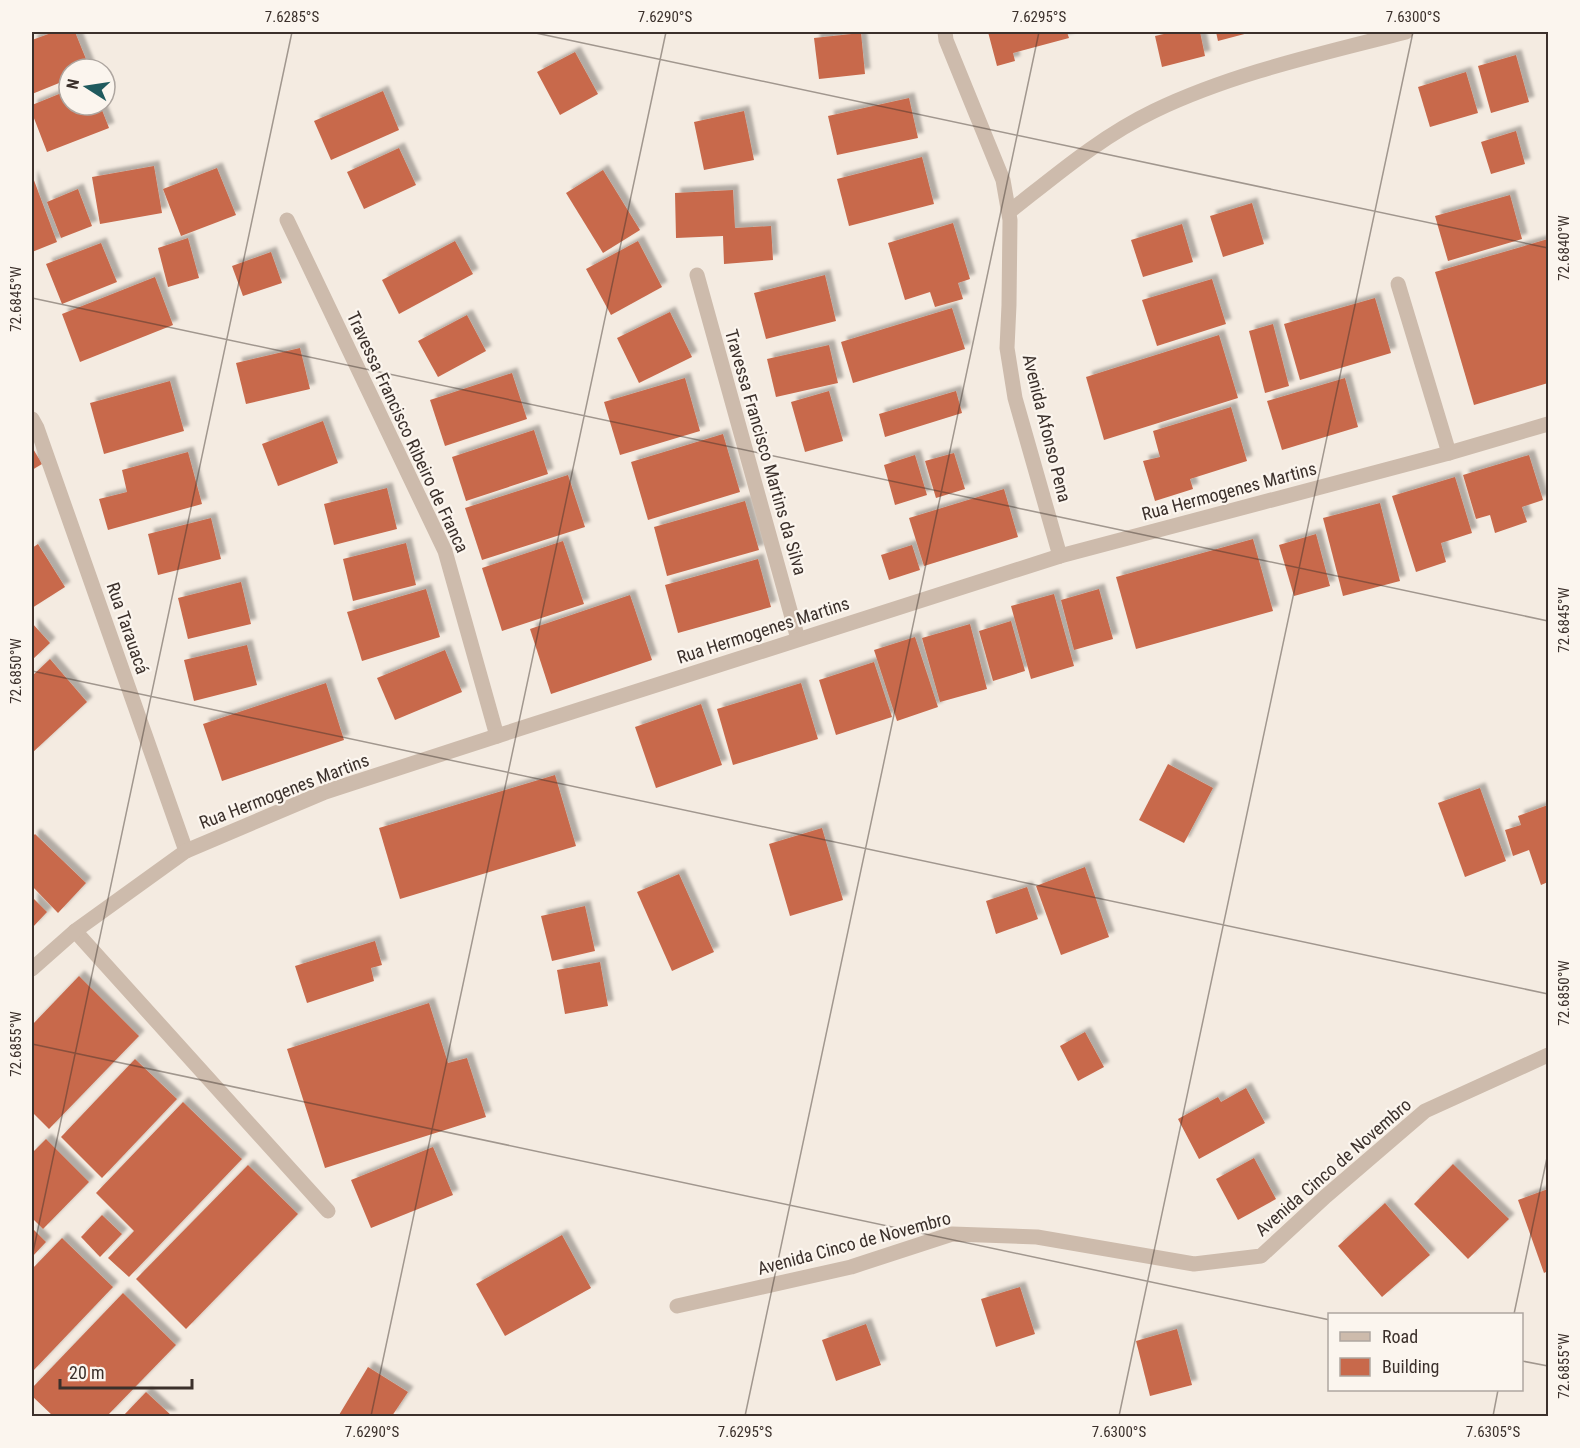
<svg xmlns="http://www.w3.org/2000/svg" width="1580" height="1448" font-family="'Roboto Condensed',sans-serif">
<defs>
<filter id="shadow"><feDropShadow dx="5.5" dy="-5.5" stdDeviation="1.5" flood-color="#0004"/></filter>
</defs>
<rect width="100%" height="100%" fill="#f4ebe1"/>
<g fill="#c8694b" filter="url(#shadow)">
<path d="M54,32H75L90,69H69V79L32,94V40Z"/>
<path d="M988,32H1067L1069,38L1013,53L1015,61L997,66Z"/>
<path d="M1173,32H1200L1205,56L1162,67L1155,36Z"/>
<path d="M1216,32H1252L1218,41Z"/>
<path d="M861,33L865,74L819,79L814,38Z"/>
<path d="M575,52L598,94L560,115L537,72Z"/>
<path d="M1516,55L1529,102L1491,113L1478,66Z"/>
<path d="M1466,72L1478,113L1430,127L1418,87Z"/>
<path d="M69,90V105H100L109,128L47,152L32,113V105Z"/>
<path d="M383,91L399,130L331,160L314,121Z"/>
<path d="M909,98L918,138L837,155L828,116Z"/>
<path d="M744,111L754,160L704,170L694,122Z"/>
<path d="M1516,131L1525,164L1491,174L1481,142Z"/>
<path d="M399,148L416,185L364,209L347,172Z"/>
<path d="M922,157L934,204L849,226L837,179Z"/>
<path d="M154,166L162,213L100,224L92,177Z"/>
<path d="M217,168L236,215L181,236L163,189Z"/>
<path d="M603,170L640,230L603,253L566,193Z"/>
<path d="M32,175L57,242L32,252Z"/>
<path d="M78,189L92,226L61,238L47,202Z"/>
<path d="M733,190L735,228L771,226L773,260L724,264L723,236L676,238L675,193Z"/>
<path d="M1510,195L1522,239L1448,261L1435,216Z"/>
<path d="M1252,203L1264,244L1223,257L1210,216Z"/>
<path d="M953,223L970,279L958,283L963,299L935,307L930,292L905,300L888,243Z"/>
<path d="M1182,224L1193,262L1143,277L1131,240Z"/>
<path d="M188,238L199,278L168,287L158,248Z"/>
<path d="M1548,239V383L1474,405L1435,272Z"/>
<path d="M455,241L473,274L399,314L382,280Z"/>
<path d="M638,241L662,287L611,315L586,269Z"/>
<path d="M101,243L117,282L62,304L46,264Z"/>
<path d="M271,252L282,283L243,296L232,266Z"/>
<path d="M825,275L836,321L766,339L754,293Z"/>
<path d="M155,277L173,325L80,362L62,314Z"/>
<path d="M1212,279L1226,324L1157,346L1142,300Z"/>
<path d="M1375,298L1391,353L1300,380L1284,324Z"/>
<path d="M952,308L965,349L853,383L841,342Z"/>
<path d="M670,312L692,357L639,383L617,338Z"/>
<path d="M467,315L486,351L438,377L418,341Z"/>
<path d="M1273,324L1289,386L1265,393L1249,331Z"/>
<path d="M1219,335L1238,398L1104,440L1086,377Z"/>
<path d="M829,345L838,383L776,397L767,359Z"/>
<path d="M300,348L310,389L246,404L236,363Z"/>
<path d="M512,373L527,419L445,446L430,400Z"/>
<path d="M685,378L700,431L620,455L604,402Z"/>
<path d="M1345,378L1358,427L1282,450L1267,401Z"/>
<path d="M170,381L184,431L104,454L90,403Z"/>
<path d="M829,391L843,441L805,452L791,402Z"/>
<path d="M956,391L962,413L885,437L879,414Z"/>
<path d="M1231,407L1247,461L1190,479L1193,489L1155,501L1143,461L1160,457L1153,431Z"/>
<path d="M323,421L338,463L278,486L262,444Z"/>
<path d="M534,430L548,474L466,501L452,457Z"/>
<path d="M723,434L740,492L648,520L631,462Z"/>
<path d="M32,447L42,464L32,470Z"/>
<path d="M188,452L202,504L108,530L99,499L127,492L122,470Z"/>
<path d="M954,453L965,489L936,498L925,461Z"/>
<path d="M915,455L927,495L895,505L884,465Z"/>
<path d="M1529,455L1543,500L1522,507L1527,522L1495,533L1490,515L1476,519L1463,475Z"/>
<path d="M568,475L585,527L482,560L465,508Z"/>
<path d="M1455,477L1472,533L1441,543L1446,562L1416,572L1392,496Z"/>
<path d="M387,488L397,529L334,545L324,504Z"/>
<path d="M1004,489L1018,537L924,566L909,518Z"/>
<path d="M745,501L759,550L667,576L654,527Z"/>
<path d="M1380,503L1400,581L1343,596L1323,518Z"/>
<path d="M211,518L221,559L158,575L148,534Z"/>
<path d="M1316,534L1330,586L1294,596L1279,545Z"/>
<path d="M1253,539L1273,611L1136,649L1116,577Z"/>
<path d="M563,541L584,604L502,631L482,568Z"/>
<path d="M406,543L416,585L353,601L343,559Z"/>
<path d="M38,544L65,587L32,608V548Z"/>
<path d="M912,545L920,570L889,580L881,555Z"/>
<path d="M758,559L771,607L678,633L665,585Z"/>
<path d="M241,582L251,624L188,639L178,598Z"/>
<path d="M426,589L440,637L362,661L347,612Z"/>
<path d="M1099,589L1113,639L1074,650L1061,600Z"/>
<path d="M1054,594L1074,666L1031,679L1011,606Z"/>
<path d="M630,595L652,660L551,694L530,629Z"/>
<path d="M1011,621L1025,671L993,681L979,631Z"/>
<path d="M32,623L50,643L32,660Z"/>
<path d="M970,624L987,689L940,702L922,638Z"/>
<path d="M915,637L938,707L897,721L874,650Z"/>
<path d="M247,645L257,685L194,701L184,660Z"/>
<path d="M445,650L462,692L395,720L377,678Z"/>
<path d="M50,659L87,702L32,753V676Z"/>
<path d="M874,662L892,717L836,735L819,680Z"/>
<path d="M326,683L344,740L222,781L203,724Z"/>
<path d="M801,683L818,739L733,765L717,709Z"/>
<path d="M701,704L722,765L656,788L635,727Z"/>
<path d="M1168,764L1213,788L1184,843L1139,820Z"/>
<path d="M555,775L576,846L400,899L379,828Z"/>
<path d="M1480,788L1506,861L1465,877L1438,803Z"/>
<path d="M1548,805V882L1541,885L1529,850L1513,856L1505,830L1521,825L1518,816Z"/>
<path d="M822,828L843,900L790,916L769,844Z"/>
<path d="M35,834L86,883L58,913L32,886V837Z"/>
<path d="M1085,867L1109,937L1061,955L1036,886Z"/>
<path d="M679,874L714,952L672,971L637,892Z"/>
<path d="M1027,887L1038,919L996,934L986,901Z"/>
<path d="M32,897L47,912L32,928Z"/>
<path d="M585,906L595,951L552,961L541,916Z"/>
<path d="M375,941L382,965L371,968L374,981L307,1003L295,966Z"/>
<path d="M600,962L608,1006L565,1014L557,970Z"/>
<path d="M79,976L139,1036L49,1129L32,1112V1025Z"/>
<path d="M429,1003L448,1063L467,1058L486,1117L325,1168L287,1049Z"/>
<path d="M1085,1032L1104,1067L1078,1081L1060,1046Z"/>
<path d="M135,1059L177,1099L102,1178L61,1137Z"/>
<path d="M1246,1088L1265,1123L1199,1159L1178,1119L1218,1097L1221,1102Z"/>
<path d="M183,1102L242,1159L129,1277L108,1258L134,1231L96,1193Z"/>
<path d="M46,1139L89,1182L43,1229L32,1218V1153Z"/>
<path d="M433,1147L453,1195L371,1228L351,1180Z"/>
<path d="M1254,1158L1276,1199L1238,1220L1216,1179Z"/>
<path d="M1453,1164L1509,1219L1468,1259L1414,1204Z"/>
<path d="M248,1165L298,1214L186,1329L136,1279Z"/>
<path d="M1548,1189V1271L1544,1273L1518,1200Z"/>
<path d="M1385,1203L1430,1255L1382,1297L1338,1246Z"/>
<path d="M102,1215L122,1234L100,1257L81,1237Z"/>
<path d="M32,1228L46,1242L32,1257Z"/>
<path d="M562,1235L591,1288L505,1336L476,1284Z"/>
<path d="M62,1238L113,1287L32,1372V1269Z"/>
<path d="M1020,1287L1035,1334L996,1347L981,1299Z"/>
<path d="M123,1293L176,1345L107,1416H53L32,1396V1388Z"/>
<path d="M866,1324L881,1365L836,1381L822,1340Z"/>
<path d="M1177,1329L1192,1385L1150,1396L1136,1341Z"/>
<path d="M368,1367L408,1392L392,1416H341L339,1415Z"/>
<path d="M146,1392L172,1416H123Z"/>
</g>
<g fill="none" stroke-linecap="round" stroke-linejoin="round">
<g stroke="#cdbbac" stroke-width="15">
<path d="M945,32L946,40L1003,180L1010,220L1009,305L1007,348L1015,398L1060,556"/>
<path d="M1009,212C1055,176 1100,137 1154,111C1233,73 1321,54 1406,32"/>
<path d="M287,220L445,551L497,736"/>
<path d="M697,275L798,639"/>
<path d="M1398,284L1449,453"/>
<path d="M32,419L37,428L186,851"/>
<path d="M75,931L328,1211"/>
<path d="M32,969L75,931L186,851L325,792L497,736L1060,556L1449,453L1548,424"/>
<path d="M677,1306L851,1267L952,1234L1037,1237L1194,1264L1261,1256L1326,1196L1425,1111L1548,1055"/>
</g>
</g>
<path fill="none" stroke="#3b302b" stroke-width="1.5" stroke-opacity="0.45" d="M531,32L1548,248M32,298L1548,621M32,671L1548,994M32,1044L1330,1320M32,1257L292,32M1514,1314L1548,1153M1522,1361L1548,1366M371,1416L666,32M745,1416L1039,32M1119,1416L1413,32M1493,1416L1498,1390"/>
<g text-anchor="middle" dominant-baseline="central" stroke-width="4.5" stroke-linejoin="round" paint-order="stroke">
<g font-size="18" fill="#3b302b" stroke="#fbf5ee">
<text transform="translate(1047 428) rotate(76)">Avenida Afonso Pena</text>
<text transform="translate(408 432) rotate(65)">Travessa Francisco Ribeiro de Franca</text>
<text transform="translate(766 452) rotate(74)">Travessa Francisco Martins da Silva</text>
<text transform="translate(1229 491) rotate(-15)">Rua Hermogenes Martins</text>
<text transform="translate(128 628) rotate(71)">Rua Tarauacá</text>
<text transform="translate(763 630) rotate(-18)">Rua Hermogenes Martins</text>
<text transform="translate(284 791) rotate(-21)">Rua Hermogenes Martins</text>
<text transform="translate(1333 1167) rotate(-41)">Avenida Cinco de Novembro</text>
<text transform="translate(854 1243) rotate(-15)">Avenida Cinco de Novembro</text>
</g>
</g>
<rect width="1580" height="1448" fill="none" stroke="#fbf5ee" stroke-width="66"/>
<rect x="1328" y="1313" width="195" height="78" fill="#fbf5ee" stroke="#aea6a0" stroke-width="1.5"/>
<rect x="1340" y="1332" width="30" height="9" fill="#cdbbac" stroke="#aea6a0" stroke-width="1.5"/>
<text x="1382" y="1343" font-size="18" fill="#3b302b">Road</text>
<rect x="1340" y="1358" width="30" height="18" fill="#c8694b" stroke="#aea6a0" stroke-width="1.5"/>
<text x="1382" y="1373" font-size="18" fill="#3b302b">Building</text>
<g transform="translate(87 87) rotate(282)"><circle r="28" fill="#fbf5ee" stroke="#aea6a0" stroke-width="1.5"/>
<path d="M0-4.5L10 22L0 15L-10 22Z" fill="#1f5a5e"/>
<text y="-9" font-size="16" font-weight="bold" text-anchor="middle" fill="#3b302b">N</text>
</g>
<path d="M60 1379v9h132v-9" fill="none" stroke="#3b302b" stroke-width="3"/>
<text x="69" y="1379" font-size="18" fill="#3b302b" stroke="#fbf5ee" stroke-width="4.5" paint-order="stroke">20 m</text>
<rect x="33" y="33" width="1514" height="1382" fill="none" stroke="#3b302b" stroke-width="2"/>
<g font-size="15" text-anchor="middle" fill="#3b302b">
<text x="292" y="22">7.6285°S</text>
<text x="665" y="22">7.6290°S</text>
<text x="1039" y="22">7.6295°S</text>
<text x="1413" y="22">7.6300°S</text>
<text transform="translate(1564 248) rotate(-90)" y="5">72.6840°W</text>
<text transform="translate(16 299) rotate(-90)" y="5">72.6845°W</text>
<text transform="translate(1564 620) rotate(-90)" y="5">72.6845°W</text>
<text transform="translate(16 671) rotate(-90)" y="5">72.6850°W</text>
<text transform="translate(1564 993) rotate(-90)" y="5">72.6850°W</text>
<text transform="translate(16 1044) rotate(-90)" y="5">72.6855°W</text>
<text transform="translate(1564 1366) rotate(-90)" y="5">72.6855°W</text>
<text x="372" y="1437">7.6290°S</text>
<text x="745" y="1437">7.6295°S</text>
<text x="1119" y="1437">7.6300°S</text>
<text x="1493" y="1437">7.6305°S</text>
</g>
</svg>
